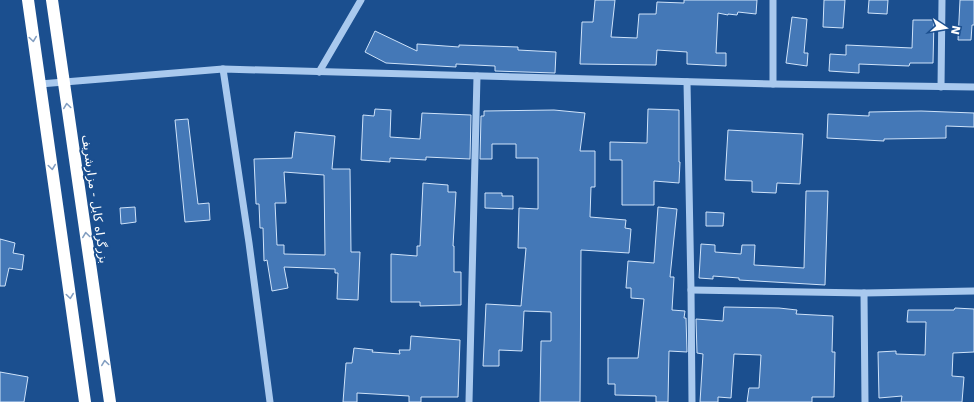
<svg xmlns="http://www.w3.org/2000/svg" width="974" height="402" font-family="'DejaVu Sans','Noto Naskh Arabic',sans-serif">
<rect width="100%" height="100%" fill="#1b4f8f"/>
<g fill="#4478b7" stroke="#cfe3fa" fill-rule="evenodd">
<path d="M595,0H615L611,37L637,38L639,14H656L657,2L684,3V0H757L756,14L738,12L737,15L728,14V15L718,13L716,53H726V66L687,64V52L657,50L656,65L580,64L582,22H593Z"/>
<path d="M824,0H845L843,28L823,27Z"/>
<path d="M869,0H888L887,14L868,13Z"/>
<path d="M960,0H974V25H972L971,40H958Z"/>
<path d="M792,17L807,19L804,53H808L807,66L786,63Z"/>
<path d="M913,20H934L933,63H910L909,66L859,64V73L829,71L830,54L846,55V45L912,48Z"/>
<path d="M375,31L417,51V44L459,47V45L518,47V50L556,52L555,73L495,71V66L456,64V67L386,63L365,52Z"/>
<path d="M375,109L391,110L390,137L420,139L422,113L471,115L470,159L426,157V160L390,158V162L361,160L363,115L374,116Z"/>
<path d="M648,109L679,110V162H680L679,183L654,181V205H622V160H610V142L647,143Z"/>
<path d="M554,110L585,113L580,151H595V187H591L590,217L626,220L625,228L631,229L629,253L581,250L580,402H540L541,341H551V312L524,311L522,351L499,350V366H483L486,304L521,306L526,248H518L519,208L538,209V158H516V144H492V159H480L481,116H484V111Z"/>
<path d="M921,111L974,113V127L946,126V138L884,139V141L827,138L828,114L869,116V112Z"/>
<path d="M188,119L198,204L209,203L210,220L185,222L175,120Z"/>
<path d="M728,130L803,134L800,184L777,183L776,193L752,192V181L725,180Z"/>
<path d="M295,132L335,136L332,169H350L351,252H360L358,300L337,299L338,273H335V269L284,267L288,288L272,291L267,260L264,261L263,228H260L259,204H256L254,159L292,158ZM284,172L324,175L325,255L284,254V245H277L275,203H286Z"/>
<path d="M423,183L448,185V192H456L453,246H454V272H461V305L420,306V302H391V254L417,256V246H420Z"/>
<path d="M806,191H828L825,285L739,280V278L713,276V279L699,278L701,244L715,245V252L741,254L742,245H755L754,265L804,268Z"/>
<path d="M485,193H502V196H513V209L485,208Z"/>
<path d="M135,207L136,222L121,224L120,208Z"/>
<path d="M658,207L677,209L670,277H674L672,310L685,311L684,318H686L687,352L669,351L668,402H656V396L615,395V384H608V358H638L644,299L631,298V288H626L628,261L654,263Z"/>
<path d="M706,212L724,213L723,226H706Z"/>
<path d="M0,239L15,243L13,253L24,255L22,270L9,268L5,286H0Z"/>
<path d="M724,307L779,308L797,310L796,314L833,316L832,352H835L834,397H812V402H747L749,388H759L761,355L734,354L731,398L718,397V402H700L703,354L697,353L696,319L723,321Z"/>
<path d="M955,308L974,309V352L953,353L952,376L964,377L962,402H901L902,396L879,398L878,352L896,351V354L925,355L926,322H907L908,310H954Z"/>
<path d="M411,336L460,340L458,397H421V402H409V396L357,393V402H343L346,363H352L354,348L373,350L372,352L400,354L399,350H410Z"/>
<path d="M0,372L28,377L24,402H0Z"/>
</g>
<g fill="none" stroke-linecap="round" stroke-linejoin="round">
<g stroke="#a9c9ee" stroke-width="7">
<path d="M223,69L249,243L270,402"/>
<path d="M319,72L361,0"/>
<path d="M687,82L691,290L692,402"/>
<path d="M40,84L223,69L773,84L974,87"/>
<path d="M773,84V0"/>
<path d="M941,87L942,0"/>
<path d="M691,290L864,293L974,291"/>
<path d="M864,293L865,402"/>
<path d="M469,402L477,76"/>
</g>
<g stroke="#fff" stroke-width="12">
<path d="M28,0L85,402"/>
<path d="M52,0L110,402"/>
</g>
</g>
<defs><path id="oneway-chevron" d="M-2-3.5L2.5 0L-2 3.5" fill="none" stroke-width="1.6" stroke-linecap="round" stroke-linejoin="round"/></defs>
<g stroke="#829ec1">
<use href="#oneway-chevron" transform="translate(33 39) rotate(82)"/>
<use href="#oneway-chevron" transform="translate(67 106) rotate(-98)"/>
<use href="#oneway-chevron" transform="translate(52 167) rotate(82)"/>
<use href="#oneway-chevron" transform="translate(86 235) rotate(-98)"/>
<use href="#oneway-chevron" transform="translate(70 296) rotate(82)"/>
<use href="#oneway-chevron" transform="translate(105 363) rotate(-98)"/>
</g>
<g text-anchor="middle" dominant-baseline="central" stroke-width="4" stroke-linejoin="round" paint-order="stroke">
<g font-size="12" fill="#fff" stroke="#1b4f8f">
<text transform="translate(95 199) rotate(82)">بزرگراه کابل - مزارشریف</text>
</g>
</g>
<g transform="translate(946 28) rotate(102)" stroke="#1b4f8f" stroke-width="3" paint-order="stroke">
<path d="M0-3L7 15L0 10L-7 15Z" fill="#ffffff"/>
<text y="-6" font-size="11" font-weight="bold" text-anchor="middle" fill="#ffffff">N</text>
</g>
</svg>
